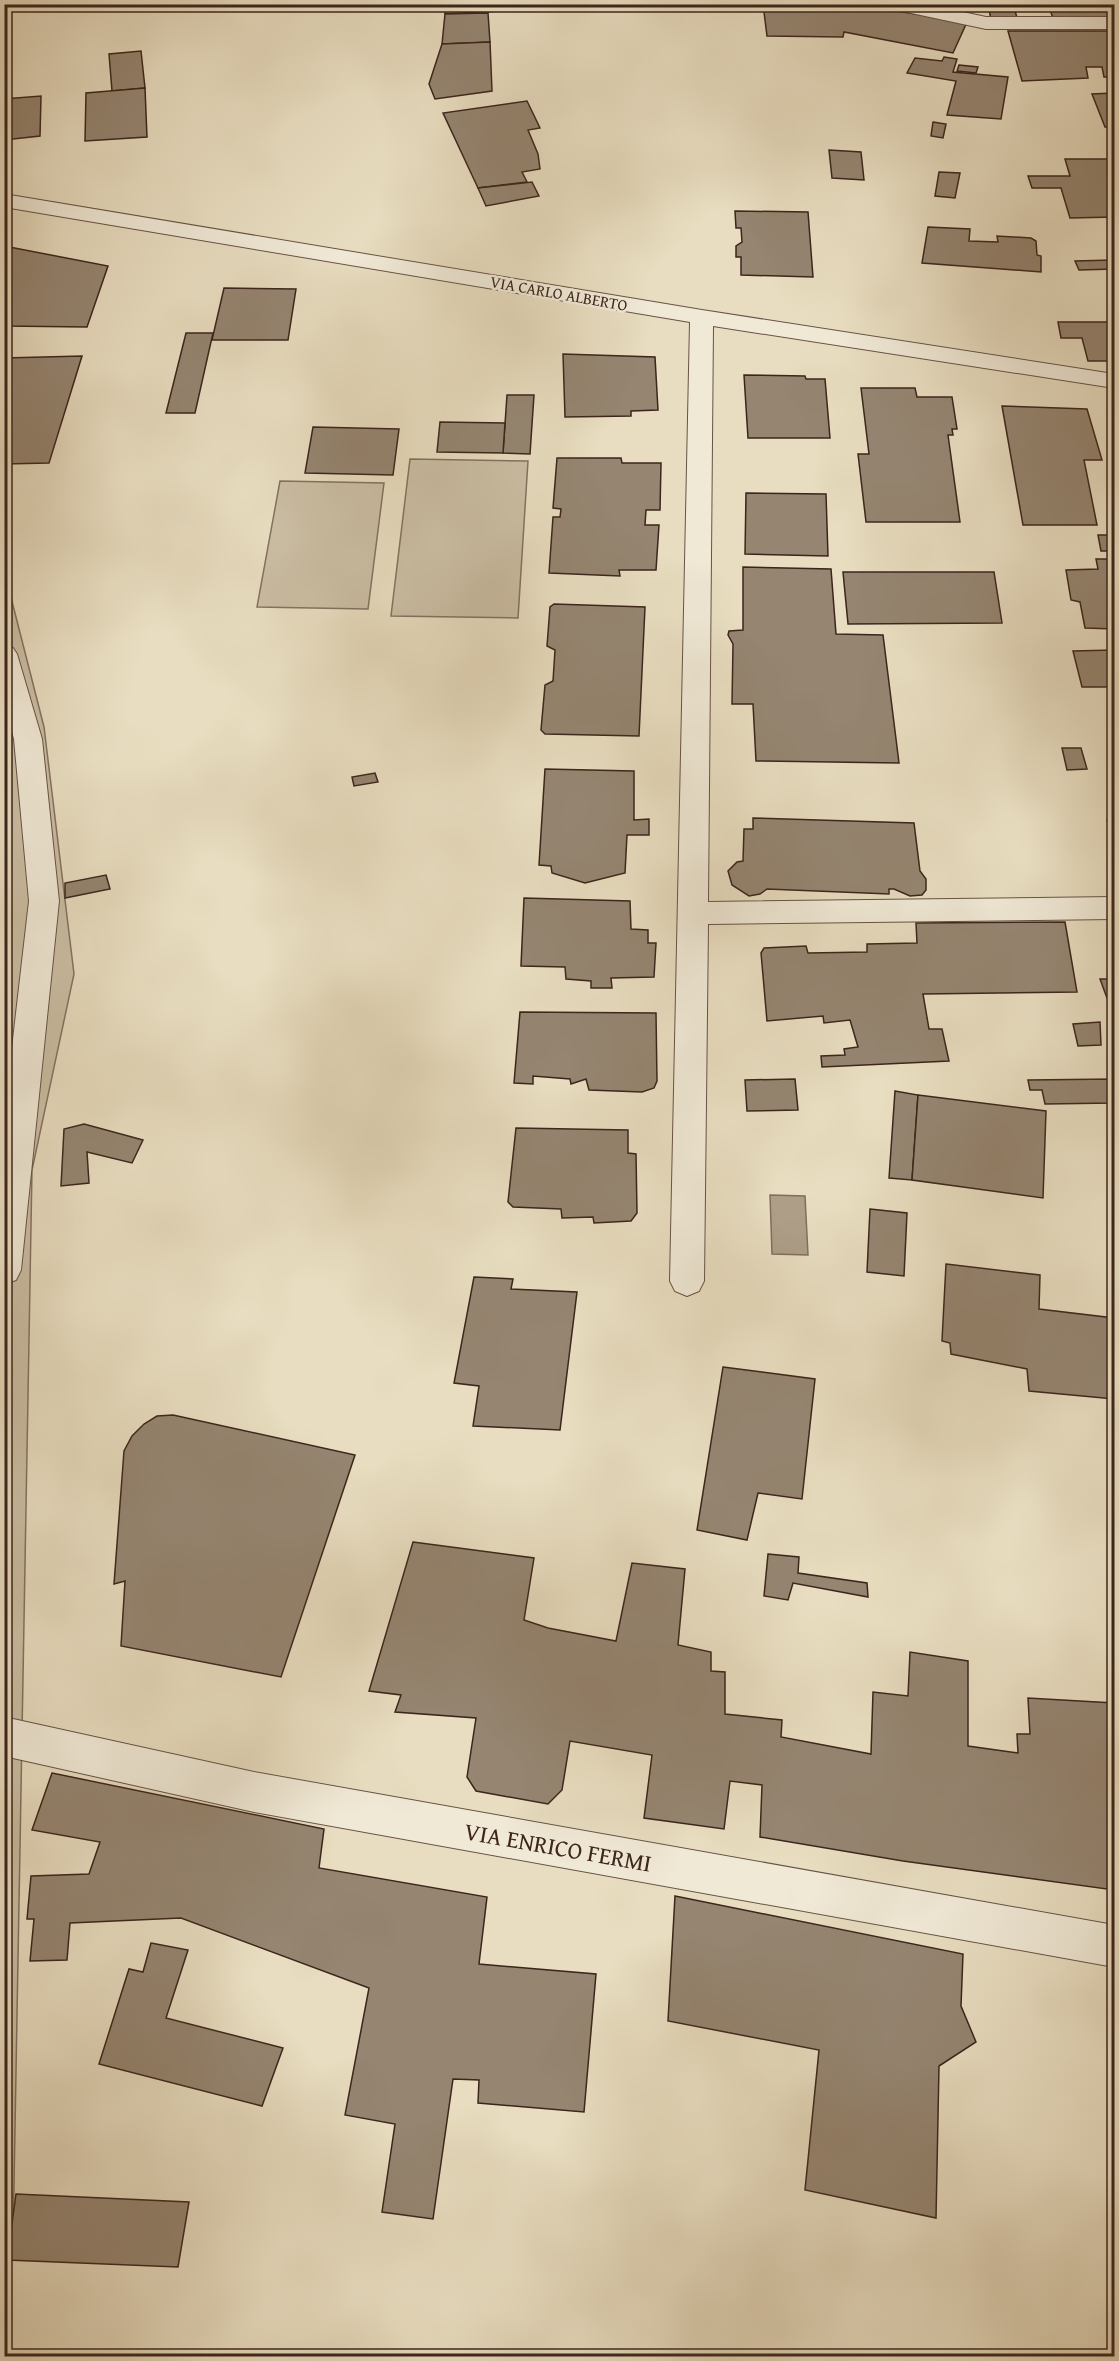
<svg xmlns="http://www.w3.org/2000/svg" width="1119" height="2361" font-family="'Gentium Book Plus',serif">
<rect width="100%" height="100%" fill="#e8ddc0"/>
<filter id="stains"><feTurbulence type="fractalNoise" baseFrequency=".00333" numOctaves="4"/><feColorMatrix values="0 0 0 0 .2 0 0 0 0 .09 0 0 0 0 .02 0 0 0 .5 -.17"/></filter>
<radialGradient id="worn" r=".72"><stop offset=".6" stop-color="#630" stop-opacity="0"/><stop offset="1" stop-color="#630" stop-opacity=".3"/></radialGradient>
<g fill="#cbbea4" stroke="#847260" stroke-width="1.5">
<path d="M410,459L528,461L518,618L391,616Z"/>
<path d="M280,481L384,483L368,609L257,607Z"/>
<path d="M4,570L44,727L74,974L32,1170L13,2242L5,2272Z"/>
</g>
<path fill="#ae9e88" stroke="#806e5d" stroke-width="1.5" d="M770,1195L805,1196L808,1255L772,1254Z"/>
<g fill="#958571" stroke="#3c251c" stroke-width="1.5">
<path d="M447,4H499V11L445,14Z"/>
<path d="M763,4H852L967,22L953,53L844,32L843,37L767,36Z"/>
<path d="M943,4H1013L1018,21L991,20L989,9Z"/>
<path d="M1048,4H1114V21H1054Z"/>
<path d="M488,13L490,42L442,44L445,14Z"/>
<path d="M1008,31H1114V77H1104L1102,67H1086L1088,78L1022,81Z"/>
<path d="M490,42L492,91L435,99L429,84L442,44Z"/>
<path d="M141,51L145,88L112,91L109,54Z"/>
<path d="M944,57L957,59L953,72L1008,77L1001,119L947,115L956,81L907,73L915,58L942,61Z"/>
<path d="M959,65L978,67L976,73L957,71Z"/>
<path d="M145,88L147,137L85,141L86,93Z"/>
<path d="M1114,93V127H1105L1092,94Z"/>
<path d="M41,96L40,136L4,140V99Z"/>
<path d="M527,101L540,128L528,130L538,154L540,169L522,172L527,182L478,188L443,113Z"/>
<path d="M933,122L946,124L943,138L931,136Z"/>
<path d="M829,150L861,152L864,180L832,178Z"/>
<path d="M1065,159H1114V217L1070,218L1061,188H1032L1028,176H1070Z"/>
<path d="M939,172L960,173L955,198L935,196Z"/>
<path d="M532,182L539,196L486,206L478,188Z"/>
<path d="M735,211L808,212L813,277L741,275V257H736V246L742,242L741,228H736Z"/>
<path d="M928,227L970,229L969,241L998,242L997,236L1031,238L1036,241L1037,255L1041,256V272L922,263Z"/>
<path d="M4,246L108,266L87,327L4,326Z"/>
<path d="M1113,260L1114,269L1079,270L1075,261Z"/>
<path d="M224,288L296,289L288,340H212Z"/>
<path d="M1058,322H1114V361H1088L1082,338H1061Z"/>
<path d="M186,333H213L195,413H166Z"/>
<path d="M563,354L655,357L658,410L631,411V416L565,417Z"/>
<path d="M82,356L49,463L4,464V358Z"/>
<path d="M744,375L805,376L806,379H825L830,438H748Z"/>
<path d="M861,388H915L917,397H952L957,429H952L953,435H948L960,522H866L858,454H869Z"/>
<path d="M507,395H534L530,454L503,453Z"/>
<path d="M1002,406L1087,409L1102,460H1084L1097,525H1023Z"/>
<path d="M440,422L505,423L503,453L437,452Z"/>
<path d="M313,427L399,429L393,475L305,473Z"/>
<path d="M557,458H621L622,463H661L660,510H646L645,525H659L656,570H619L620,576L549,573L553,517H560L561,509L553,508Z"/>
<path d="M746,493L826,494L828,556L745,554Z"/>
<path d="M1098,535H1114V551H1101Z"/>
<path d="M1096,559H1114V629L1085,628L1080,602L1071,600L1066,570L1098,569Z"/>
<path d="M743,567L831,569L836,634L883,635L899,763L756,761L753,704H732L733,644L728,635L729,631L743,630Z"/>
<path d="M843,572H994L1002,623L848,624Z"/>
<path d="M554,604L645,607L639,736L545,734L541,730L545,685L553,681L555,650L547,646L550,607Z"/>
<path d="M1114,650V687H1082L1073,651Z"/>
<path d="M1062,748H1081L1087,769L1067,770Z"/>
<path d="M545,769L634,771V820L649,819V835H627L625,873L585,883L552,873L551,866L539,865Z"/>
<path d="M375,773L378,782L354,786L352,777Z"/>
<path d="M753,818L914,823L920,871L926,879V890L922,895L910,896L894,889H889V894L767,889L760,894L749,896L732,885L728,871L737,862L743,861L744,829H753Z"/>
<path d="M1107,820H1114V849Z"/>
<path d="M106,875L110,889L65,898V883Z"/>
<path d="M524,898L630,901L631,929L648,930V943H656L654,977L611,978L612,988H591V981L566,979L565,967L521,966Z"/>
<path d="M1065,922L1077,992L923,994L929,1029H942L949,1061L822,1067L821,1056L845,1055L844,1049L858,1047L850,1020L824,1023L823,1016L767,1021L761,953L764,948L806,946L808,953L867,952V944L917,943L916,923Z"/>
<path d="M1100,979H1114V998H1107Z"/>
<path d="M520,1012L656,1013L657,1081L654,1088L642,1092L589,1090L586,1079L571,1084L570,1079L533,1076V1084L514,1083Z"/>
<path d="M1100,1022L1101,1045L1078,1046L1073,1024Z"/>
<path d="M795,1079L798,1110L747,1111L745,1080Z"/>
<path d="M1114,1079V1103L1045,1104L1042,1090H1030L1028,1080Z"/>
<path d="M895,1091L918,1095L912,1180L889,1178Z"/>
<path d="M918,1095L1046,1111L1043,1198L912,1180Z"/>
<path d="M84,1124L143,1140L132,1163L87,1152L89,1183L61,1186L64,1129Z"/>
<path d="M516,1128L628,1130V1153L636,1154L637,1213L631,1221L594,1223L593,1217L562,1218L561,1209L513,1207L508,1202Z"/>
<path d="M870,1209L907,1213L904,1276L867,1272Z"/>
<path d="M946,1264L1040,1275L1039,1309L1114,1318V1399L1029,1391L1027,1369L951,1354L950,1343L942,1341Z"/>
<path d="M474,1277L513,1279L511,1289L577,1292L560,1430L473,1426L479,1386L454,1383Z"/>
<path d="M723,1367L815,1379L802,1499L758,1493L747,1540L697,1530Z"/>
<path d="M173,1415L355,1455L281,1677L121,1646L125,1581L114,1584L124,1451L132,1436L144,1424L157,1416Z"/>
<path d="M413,1542L534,1558L524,1620L548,1628L616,1641L632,1563L685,1569L678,1645L711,1652V1671L725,1672V1714L782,1720L781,1737L871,1754L873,1692L908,1696L910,1652L968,1661V1746L1018,1753L1017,1734H1030L1028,1698L1114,1703V1890L903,1861L760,1837L762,1785L730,1781L724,1829L644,1818L652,1755L570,1741L562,1790L548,1804L476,1791L467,1777L476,1718L395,1712L401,1695L369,1691Z"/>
<path d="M768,1554L799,1557L798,1573L867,1583L868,1597L793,1583L788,1600L764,1596Z"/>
<path d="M52,1773L324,1829L319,1868L487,1897L479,1964L596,1974L584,2112L478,2103L479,2080L453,2079L433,2219L382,2212L395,2124L345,2115L369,1988L181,1918L70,1923L67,1960L30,1961L34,1919H27L31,1876L89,1874L100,1842L32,1830Z"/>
<path d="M675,1896L963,1954L961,2006L976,2042L939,2066L936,2218L805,2190L819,2050L668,2021Z"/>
<path d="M151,1943L188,1950L166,2018L283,2048L262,2106L99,2064L129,1969L143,1972Z"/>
<path d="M16,2194L189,2202L178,2267L7,2260Z"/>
</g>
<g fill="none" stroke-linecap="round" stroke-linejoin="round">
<g stroke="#675345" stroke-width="2">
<g id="minor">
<path d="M888,4H926L986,17H1114V29H986L897,10L890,8Z"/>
<path d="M4,194L702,310L1114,374V388L713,326L708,902L1114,897V919L708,924L704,1281L699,1291L687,1296L675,1291L670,1281L690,322L4,207Z"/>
<path d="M4,645L13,648L17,654L42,739L59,901L21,1270L16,1280L4,1284V1117L29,901L14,739L4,704Z"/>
<path d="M4,1717L254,1772L1114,1925V1967L254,1812L4,1756Z"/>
</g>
</g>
<use href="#minor" fill="#f0e9d6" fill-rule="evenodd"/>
</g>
<g text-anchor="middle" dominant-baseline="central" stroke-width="5" stroke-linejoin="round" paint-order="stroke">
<g font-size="16" fill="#3c251c" stroke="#f0e9d6">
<text transform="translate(559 293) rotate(10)">VIA CARLO ALBERTO</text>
</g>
<g font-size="24" fill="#3c251c" stroke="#f0e9d6">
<text transform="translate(558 1847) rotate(10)">VIA ENRICO FERMI</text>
</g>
</g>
<rect width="1119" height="2361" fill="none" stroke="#e8ddc0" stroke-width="24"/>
<rect x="6" y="6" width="1107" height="2349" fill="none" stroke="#3c251c" stroke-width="3"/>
<rect x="12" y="12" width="1095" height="2337" fill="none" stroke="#3c251c" stroke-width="1.5"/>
<rect width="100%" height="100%" filter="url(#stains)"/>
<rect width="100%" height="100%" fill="url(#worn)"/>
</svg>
